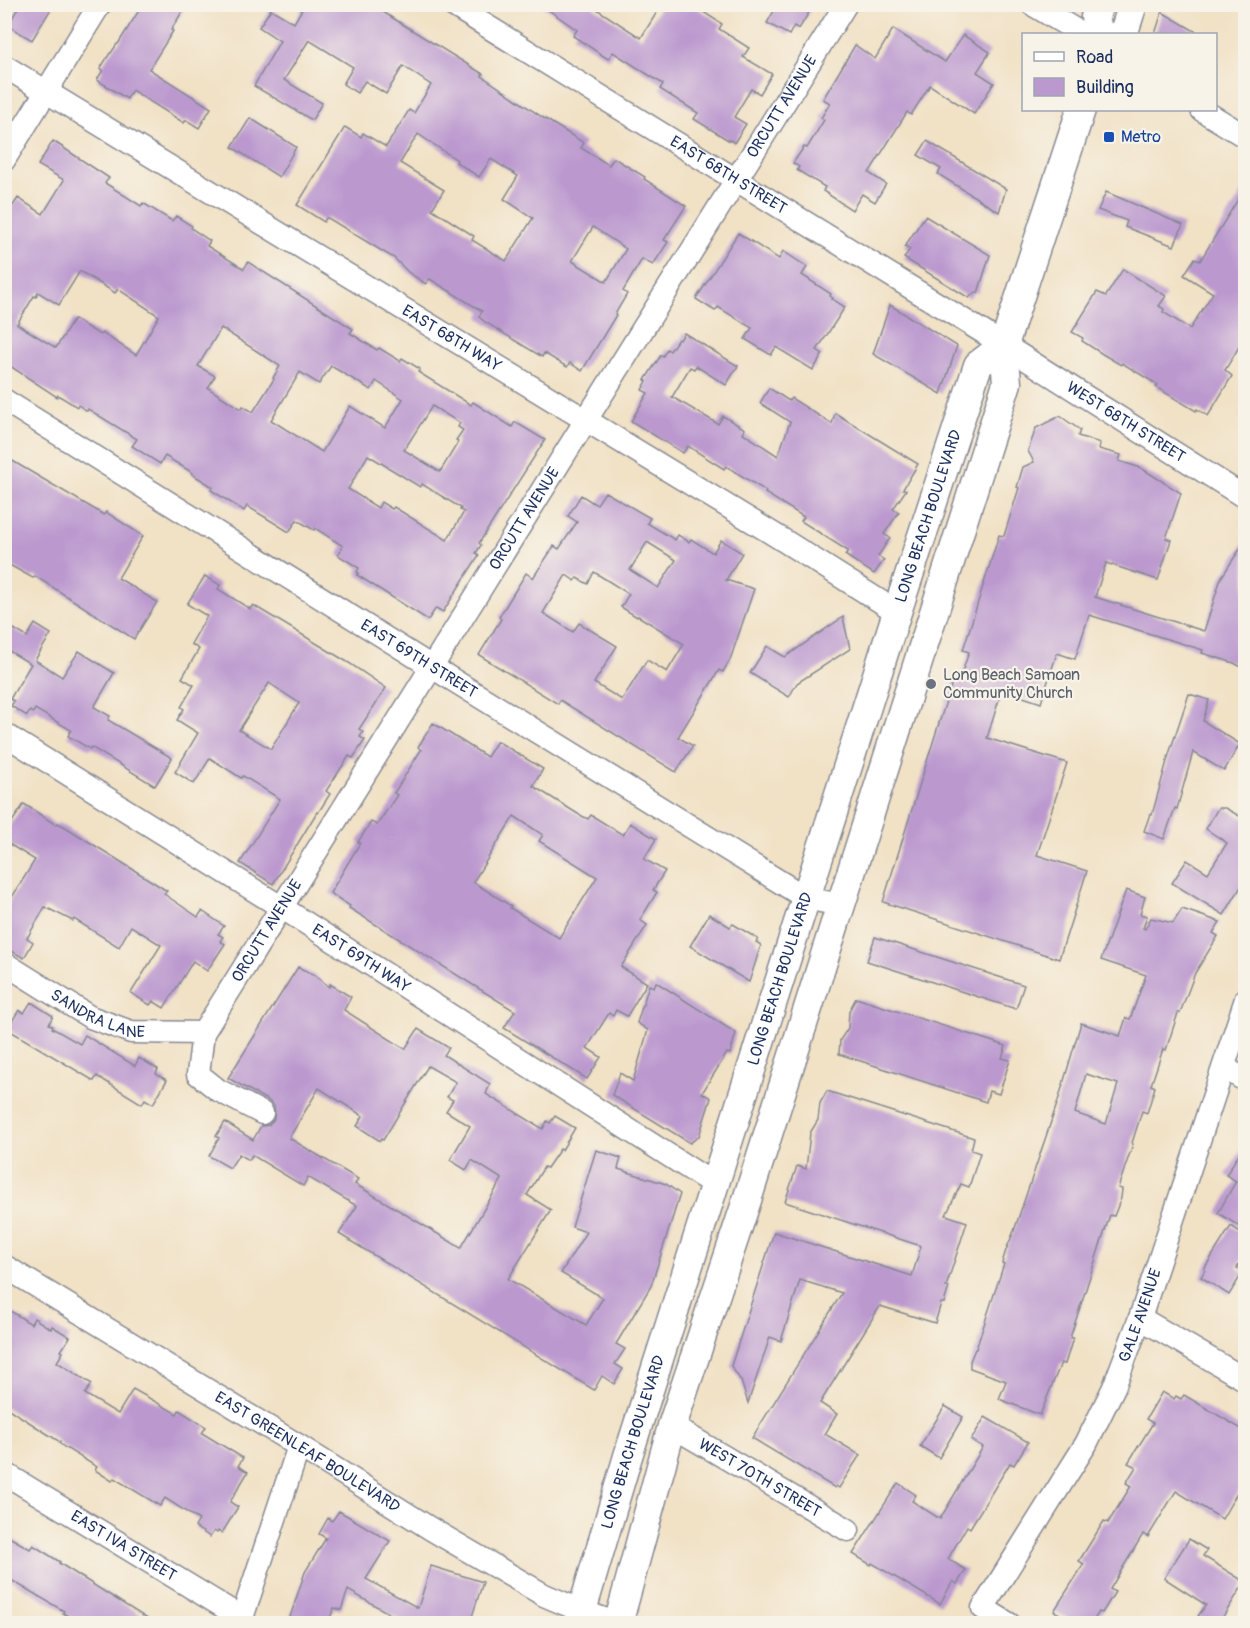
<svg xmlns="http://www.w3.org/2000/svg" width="1250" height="1628" font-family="Pangolin,sans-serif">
<rect width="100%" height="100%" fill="#f7f3e8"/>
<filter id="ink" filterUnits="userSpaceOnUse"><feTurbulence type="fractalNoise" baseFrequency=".0167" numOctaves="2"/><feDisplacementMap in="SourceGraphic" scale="12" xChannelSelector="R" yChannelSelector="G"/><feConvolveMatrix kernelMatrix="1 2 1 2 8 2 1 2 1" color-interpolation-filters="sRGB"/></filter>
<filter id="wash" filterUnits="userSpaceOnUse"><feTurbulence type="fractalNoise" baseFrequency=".008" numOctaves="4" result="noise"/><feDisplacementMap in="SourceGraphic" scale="24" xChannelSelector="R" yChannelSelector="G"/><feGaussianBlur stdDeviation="1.35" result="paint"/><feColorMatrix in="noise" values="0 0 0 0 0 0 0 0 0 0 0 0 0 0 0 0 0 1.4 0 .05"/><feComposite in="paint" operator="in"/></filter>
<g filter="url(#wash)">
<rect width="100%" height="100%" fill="#f1e1c5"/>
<g id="blocks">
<g fill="#bb99cf" fill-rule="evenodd">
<path d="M20,4H54L32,40L8,26Z"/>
<path d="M143,4H187L171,30L173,31L149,69L211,108L199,128L186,120L184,123L132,90L127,99L97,80L103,70L100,69L110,53H111L117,44H118Z"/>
<path d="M305,4H370L483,74L482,76L542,117L584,143L581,148L609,165L614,158L645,177L644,179L686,206L664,240L668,242L653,265L642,259L623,291L627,294L615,314L616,315L582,371L570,363L567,367L544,353L542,357L485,322L479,317L482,311L430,279H429L426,284L409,273L394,258L382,251L328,218H326L324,222L297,205L345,127L361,137L363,133L386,147L409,110L414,113L431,85L403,66L386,94L365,81L357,93L343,84L353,67L309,40L284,80L322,103L312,120L254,86L280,41L259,27L271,9L294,23ZM418,134L457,160L456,162L479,177L491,159L518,176L504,199L533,218L506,261L472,240L474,236L432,209L444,190L400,163ZM593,227L626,249L606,282L572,261Z"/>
<path d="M540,4H589L641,38L662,4H691L722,24L719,29L749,48L743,57L772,74L760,94L751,89L734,117L746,124L734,143L731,140L730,141L694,119L698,113L660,89L663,84L613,52L608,59L573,36L577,30Z"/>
<path d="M778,4H814L799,29L794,26L789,35L767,23Z"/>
<path d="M1162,12L1200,34H1155Z"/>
<path d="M893,29L945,62L963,35L990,52L977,72L994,83L974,114L930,85L911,115L907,112L869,173L886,184L875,202L862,194L852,210L823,191L825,187L797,170L799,167L793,163L804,147L807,148L824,120L821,118L830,103L823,99L855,45L875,59Z"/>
<path d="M250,118L296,147L279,177L232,147Z"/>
<path d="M53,141L109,178L105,183L141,206L143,203L172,221L176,216L192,226L191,228L210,241L207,246L244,269L248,262L353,329L350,333L377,350L379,348L400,361L402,358L420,369L418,372L471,405L473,402L512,427L515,422L545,440L479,543L481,545L476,553L479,555L443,612L436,608L428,620L357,575L359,573L357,572L359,568L338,555L343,546L315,528L314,530L297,520L289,532L247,506L244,511L211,490L213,487L192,474L193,473L165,456L160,464L132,446L137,439L88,409L87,411L78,405L77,407L58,395L57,397L4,362V219L18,198L43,214L64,180L38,165ZM80,271L115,293L118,289L159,316L136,355L102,333L100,335L74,319L56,348L17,324L34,296L36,297L38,292L59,305ZM221,328L280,366L273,378L274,379L253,412L243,406L241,409L208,388L215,376L198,366ZM331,366L371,390L376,381L403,399L385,428L350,406L322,452L271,420L300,372L319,384ZM432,406L460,423L458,427L463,430L456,440L458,441L457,444L440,472L404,450ZM368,455L420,487L422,484L461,508L460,510L464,512L447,540L394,507L392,509L381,502L378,508L348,489Z"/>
<path d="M927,141L1006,189L999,212L938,174L941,169L918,155Z"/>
<path d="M1245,188V337L1225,370L1232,376L1208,416L1197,409L1196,411L1156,387L1158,385L1122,363L1121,365L1104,355L1082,341L1083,338L1072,332L1097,292L1106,296L1123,269L1166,296L1159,306L1164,309L1163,312L1190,329L1213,293L1184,275L1195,258L1200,261Z"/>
<path d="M1106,192L1183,225L1174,246L1125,227L1127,221L1098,210Z"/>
<path d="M925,216L990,255L978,293L975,292L969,298L904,258L910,249L905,246Z"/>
<path d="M738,233L779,259L783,251L807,267L802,275L831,294L830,296L833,298L832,299L845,307L817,350L823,354L813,370L776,347L771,355L745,339L752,328L718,307L715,311L696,299Z"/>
<path d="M890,305L957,346L941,394L873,354Z"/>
<path d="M684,333L738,366L726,385L696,366L694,369L690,367L672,397L718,424L723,416L745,429L743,433L778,456L790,422L760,403L769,388L789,401L791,398L832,424L835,413L918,464L903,489L906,490L893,509L899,512L884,534L890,538L878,556L884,560L874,574L845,555L848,551L801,521L804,517L765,493L766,491L726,466L724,469L688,446L683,453L631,421L648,393L642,390L647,381L645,380L661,355L663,356L667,349L670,351L678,339L680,340Z"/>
<path d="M1060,416L1080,430L1078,436L1100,443L1099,449L1121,455L1119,461L1141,468L1181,493L1166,538L1171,540L1158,580L1106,563L1095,597L1204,631L1221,578L1245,541V669L1234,663L1202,653L1203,650L1089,615L1075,659L1057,653L1041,703L1002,690L987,738L1067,763L1037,855L1087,871L1059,959L883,902L939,723L952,683L958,684L969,652L963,650L999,535L1004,536L1019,488L1017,487L1023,467L1034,462L1028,451L1036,428Z"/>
<path d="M4,456L104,515L106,512L143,536L118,578L157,602L134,639L35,576L33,578L4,562Z"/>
<path d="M605,492L650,518L647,523L675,540L678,535L689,542L691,539L713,553L721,540L742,553L726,580L754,589L730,660L723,672L719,670L678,737L693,746L676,772L560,700L558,704L479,655L501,619L499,617L526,573L533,578L554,546L559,549L577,522L568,516L581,495L595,504H597ZM647,542L676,560L658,588L630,570ZM594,572L629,594L621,607L637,617L638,616L684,644L667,672L647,660L622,700L594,683L617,646L579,623L573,632L543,613L566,575L575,581L577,578L588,584Z"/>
<path d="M205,576L220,585L218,589L250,609L253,605L349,663L386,688L359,729L363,732L360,737L365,740L353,758L349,756L326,791L330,794L318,813L317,812L273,884L240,863L280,799L243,776L241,778L210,758L194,784L175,772L198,733L177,720L184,709L181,707L194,685L182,678L199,649L191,644L207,616L187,604ZM269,683L299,703L271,749L239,730Z"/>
<path d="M843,617L850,649L797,683L789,697L750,673L767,646L785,657Z"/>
<path d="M4,623L27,637L35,624L51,634L35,660L62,677L79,651L114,673L94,707L110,716L108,720L172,758L155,786L91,747L90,749L68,736L71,730L35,709L33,713L30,711L27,716L11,706L14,701L10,699L31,664L4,648Z"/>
<path d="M1189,694L1209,700L1203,721L1240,744L1224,771L1193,752L1177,809L1175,808L1164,839L1144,831L1150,814L1152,815L1169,754Z"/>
<path d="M433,723L487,757L497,741L543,769L533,786L578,814L588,819L591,815L623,835L630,823L656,839L644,859L665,871L653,890L657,892L640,920L647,925L621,967L647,983L627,1016L616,1010L613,1016L609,1013L587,1048L601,1057L587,1079L504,1028L515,1011L349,908L350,906L330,893L360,843L358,842L371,822L377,825L397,795L394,793L421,750L418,747ZM514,816L543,835L539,841L597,877L559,938L510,908L511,906L473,882Z"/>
<path d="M24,804L56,825L58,823L67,828L153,882L167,891L164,894L198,917L202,911L224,926L218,934L223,937L220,941L225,944L207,971L193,961L164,1008L153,1001L150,1005L131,993L161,945L131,926L119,947L74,919L73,921L45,907L27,938L33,942L24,958L4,947V910L35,860L4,841V834Z"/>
<path d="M1218,808H1225L1243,818L1245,814V880L1224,915L1172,883L1187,860L1208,873L1227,843L1206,829Z"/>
<path d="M1126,890L1145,897L1140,914L1147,916L1143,928L1145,929L1151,918L1173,923L1182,909L1220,922L1213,933L1218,936L1195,973L1180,1013H1178L1166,1050L1163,1049L1151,1085L1155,1087L1147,1113L1142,1111L1132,1143L1133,1144L1118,1188L1122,1189L1121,1198L1114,1216L1110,1215L1070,1338H1073L1065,1364L1061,1363L1040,1415L999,1399L1006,1381L970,1368V1361L975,1349H976L1004,1264L1002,1263L1006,1250L1014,1231L1058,1101L1081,1023L1120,1036L1126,1018L1130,1019L1146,975L1101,960ZM1086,1074L1118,1084L1106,1124L1075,1113Z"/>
<path d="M709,914L730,927L733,924L758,939L756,942L761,945L749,982L690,946Z"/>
<path d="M875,937L1024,985L1016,1009L867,961Z"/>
<path d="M298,967L314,975L329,987L330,984L351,997L344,1010L405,1049L418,1029L449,1048L444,1055L490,1084L486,1094L543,1129L547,1121L550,1123L555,1116L575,1128L562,1150L560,1149L547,1168L544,1167L527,1195L551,1210L508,1279L586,1325L603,1298L561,1273L586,1232L572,1227L596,1150L621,1158L618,1169L666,1184L680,1194L651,1286L616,1344L625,1349L615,1364L623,1369L614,1384L602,1376L594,1390L339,1234L357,1206L308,1177L303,1186L252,1155L249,1160L239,1154L230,1168L209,1156L219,1138L216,1136L225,1122L253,1140L261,1126L269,1125L274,1119L275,1112L274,1106L269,1101L228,1078ZM428,1066L456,1082L447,1097L453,1100L446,1111L470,1126L450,1160L466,1170L472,1160L502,1179L461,1248L355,1184L358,1179L289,1138L319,1088L363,1116L357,1126L380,1141L381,1139L383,1140Z"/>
<path d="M656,982L736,1033L730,1054L727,1053L702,1093L711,1098L699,1136L690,1143L612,1095L620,1073L633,1081L648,1030L637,1023L649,985L654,987Z"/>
<path d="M856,998L1006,1046L1002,1058L1010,1060L999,1094L989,1091L986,1102L839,1054L840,1040L848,1028L849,1011Z"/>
<path d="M31,1002L53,1016L49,1024L53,1026L52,1028L80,1044L85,1035L135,1066L139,1058L158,1069L156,1074L167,1080L153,1104L145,1099L142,1104L97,1076L94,1081L7,1029L19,1010L24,1013Z"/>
<path d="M827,1091L974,1138L971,1150L980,1153L969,1187L961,1184L946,1215L967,1222L946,1287H949L944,1303H941L935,1323L880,1306L820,1403L837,1414L825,1434L860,1455L839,1488L836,1486L835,1488L752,1438L842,1293L800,1280L781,1341L770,1337L748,1403L741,1381L731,1366L774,1232L912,1276L921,1246L785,1202L797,1166L806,1169L810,1133L818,1120L820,1103Z"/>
<path d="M1245,1144V1230L1218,1213L1236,1181L1226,1175Z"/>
<path d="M1231,1226L1245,1235V1254L1237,1268L1243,1272L1229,1295L1201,1277L1205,1270L1204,1269Z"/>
<path d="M4,1307L31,1324L34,1318L51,1329L52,1326L70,1337L61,1351L63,1352L57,1362L92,1384L85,1394L118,1414L133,1389L177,1414L179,1410L206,1427L202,1433L243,1458L238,1466L248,1472L230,1502L238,1507L222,1533L218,1531L217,1533L214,1531L210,1537L195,1527L199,1520L165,1498L160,1506L114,1478L112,1481L95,1470L97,1467L64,1447L59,1443L60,1442L4,1406Z"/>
<path d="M1162,1392L1174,1399L1176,1396L1181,1399L1184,1395L1245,1431V1479L1222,1519L1176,1491L1148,1537L1143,1534L1110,1589L1115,1592L1102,1613L1099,1612L1092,1623H1076L1054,1611L1084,1564L1079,1561L1104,1521L1108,1523L1131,1486L1126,1483L1136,1467L1128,1463L1153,1423L1146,1419Z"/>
<path d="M945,1406L963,1417L939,1458L920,1446Z"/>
<path d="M985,1417L1028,1442L1014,1465L1010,1463L970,1528L967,1526L948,1559L966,1570L957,1584L953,1581L940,1604L872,1563L871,1565L853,1554L898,1483L916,1495L912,1501L940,1519L983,1447L971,1440Z"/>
<path d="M339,1511L390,1541L366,1579L418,1608L431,1566L483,1582L470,1623H406L348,1590L341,1610L334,1608L328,1623H288L305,1572L326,1538L319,1534L328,1518L332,1521Z"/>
<path d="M4,1534L30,1549L33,1545L60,1562L59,1563L154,1623H80L63,1613L64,1611L4,1576Z"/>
<path d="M1189,1539L1207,1550L1203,1556L1245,1582L1219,1623H1210L1198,1616L1206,1605L1164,1578Z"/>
</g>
</g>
</g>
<g filter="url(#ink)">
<use href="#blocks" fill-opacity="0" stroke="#868892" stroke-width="1.5"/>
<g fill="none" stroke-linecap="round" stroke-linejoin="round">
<g stroke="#868892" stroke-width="25">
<g id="minor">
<path id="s1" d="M451,4L1004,345L1246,498"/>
<path d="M1032,4L1082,34"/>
<path id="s2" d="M4,66L783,540L897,612"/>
<path d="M1202,110L1246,137"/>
<path d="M4,160L100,4"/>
<path id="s3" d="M4,400L432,667L806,898L840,905"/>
<path id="s4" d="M4,734L281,907L715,1185"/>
<path id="s5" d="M4,963L90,1017L131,1032L203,1033"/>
<path d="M1224,1067L1246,1081"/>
<path id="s6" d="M262,1113L218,1090L198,1074L203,1033L846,4"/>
<path id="s7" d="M4,1266L299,1446L431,1529L544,1595L582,1611L618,1624"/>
<path d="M1140,1318L1246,1380"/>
<path id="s8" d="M672,1426L848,1530"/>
<path id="s9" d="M4,1473L242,1618"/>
<path d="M240,1624L299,1446"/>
<path id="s10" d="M1009,1624L983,1608L1086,1444L1114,1387L1140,1318L1246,999"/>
</g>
</g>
<g stroke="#868892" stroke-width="31">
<g id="major">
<path d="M1099,34L1095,17L1099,4"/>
<path d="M1120,34L1124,32L1133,4"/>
<path id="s11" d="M578,1624L628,1456L897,612L978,365L1004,345"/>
<path d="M618,1624L672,1426L747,1200L1007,383L1004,345L1081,110"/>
</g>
</g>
<use href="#minor" stroke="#fff" stroke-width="22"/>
<use href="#major" stroke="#fff" stroke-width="28"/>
</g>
</g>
<rect fill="#1a4fb4" stroke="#f7f3e8" stroke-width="2" x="1103" y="131" width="12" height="12" rx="3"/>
<circle fill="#6b7280" stroke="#f7f3e8" stroke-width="2" cx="931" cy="684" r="6"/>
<g text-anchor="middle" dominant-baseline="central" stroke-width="4.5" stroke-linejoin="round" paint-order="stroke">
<g font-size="16" fill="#1b2f5e" stroke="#f7f3e8">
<text stroke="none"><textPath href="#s6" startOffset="1209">ORCUTT AVENUE</textPath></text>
<text stroke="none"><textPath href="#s1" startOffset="326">EAST 68TH STREET</textPath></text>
<text stroke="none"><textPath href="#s2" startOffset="524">EAST 68TH WAY</textPath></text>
<text stroke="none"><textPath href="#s1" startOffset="794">WEST 68TH STREET</textPath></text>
<text stroke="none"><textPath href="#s11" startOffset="1162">LONG BEACH BOULEVARD</textPath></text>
<text stroke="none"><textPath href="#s6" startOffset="723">ORCUTT AVENUE</textPath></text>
<text stroke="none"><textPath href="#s3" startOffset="489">EAST 69TH STREET</textPath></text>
<text stroke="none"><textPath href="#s6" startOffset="237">ORCUTT AVENUE</textPath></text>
<text stroke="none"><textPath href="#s4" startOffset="422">EAST 69TH WAY</textPath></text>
<text stroke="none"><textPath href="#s11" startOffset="676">LONG BEACH BOULEVARD</textPath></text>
<text stroke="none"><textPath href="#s5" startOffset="108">SANDRA LANE</textPath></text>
<text stroke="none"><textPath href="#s10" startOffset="364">GALE AVENUE</textPath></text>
<text stroke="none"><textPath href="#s11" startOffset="190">LONG BEACH BOULEVARD</textPath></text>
<text stroke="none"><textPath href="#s7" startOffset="356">EAST GREENLEAF BOULEVARD</textPath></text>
<text stroke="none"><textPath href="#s8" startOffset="102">WEST 70TH STREET</textPath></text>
<text stroke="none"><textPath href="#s9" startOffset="140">EAST IVA STREET</textPath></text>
</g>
<g font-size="16" fill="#164399" stroke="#f7f3e8" text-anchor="start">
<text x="1121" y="137">Metro</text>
</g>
<g font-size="16" fill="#5b616d" stroke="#f7f3e8" text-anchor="start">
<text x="943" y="675">Long Beach Samoan<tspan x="943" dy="18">Community Church</tspan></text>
</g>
</g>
<rect width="1250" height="1628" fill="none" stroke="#f7f3e8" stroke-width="24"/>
<rect x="1022" y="33" width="195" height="78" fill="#f7f3e8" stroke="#9fa5b1" stroke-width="1.5"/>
<rect x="1034" y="52" width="30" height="9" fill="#ffffff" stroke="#9fa5b1" stroke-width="1.5"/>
<text x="1076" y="63" font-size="18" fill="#1b2f5e">Road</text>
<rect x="1034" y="78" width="30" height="18" fill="#bb99cf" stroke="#9fa5b1" stroke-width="1.5"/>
<text x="1076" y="93" font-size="18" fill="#1b2f5e">Building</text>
</svg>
